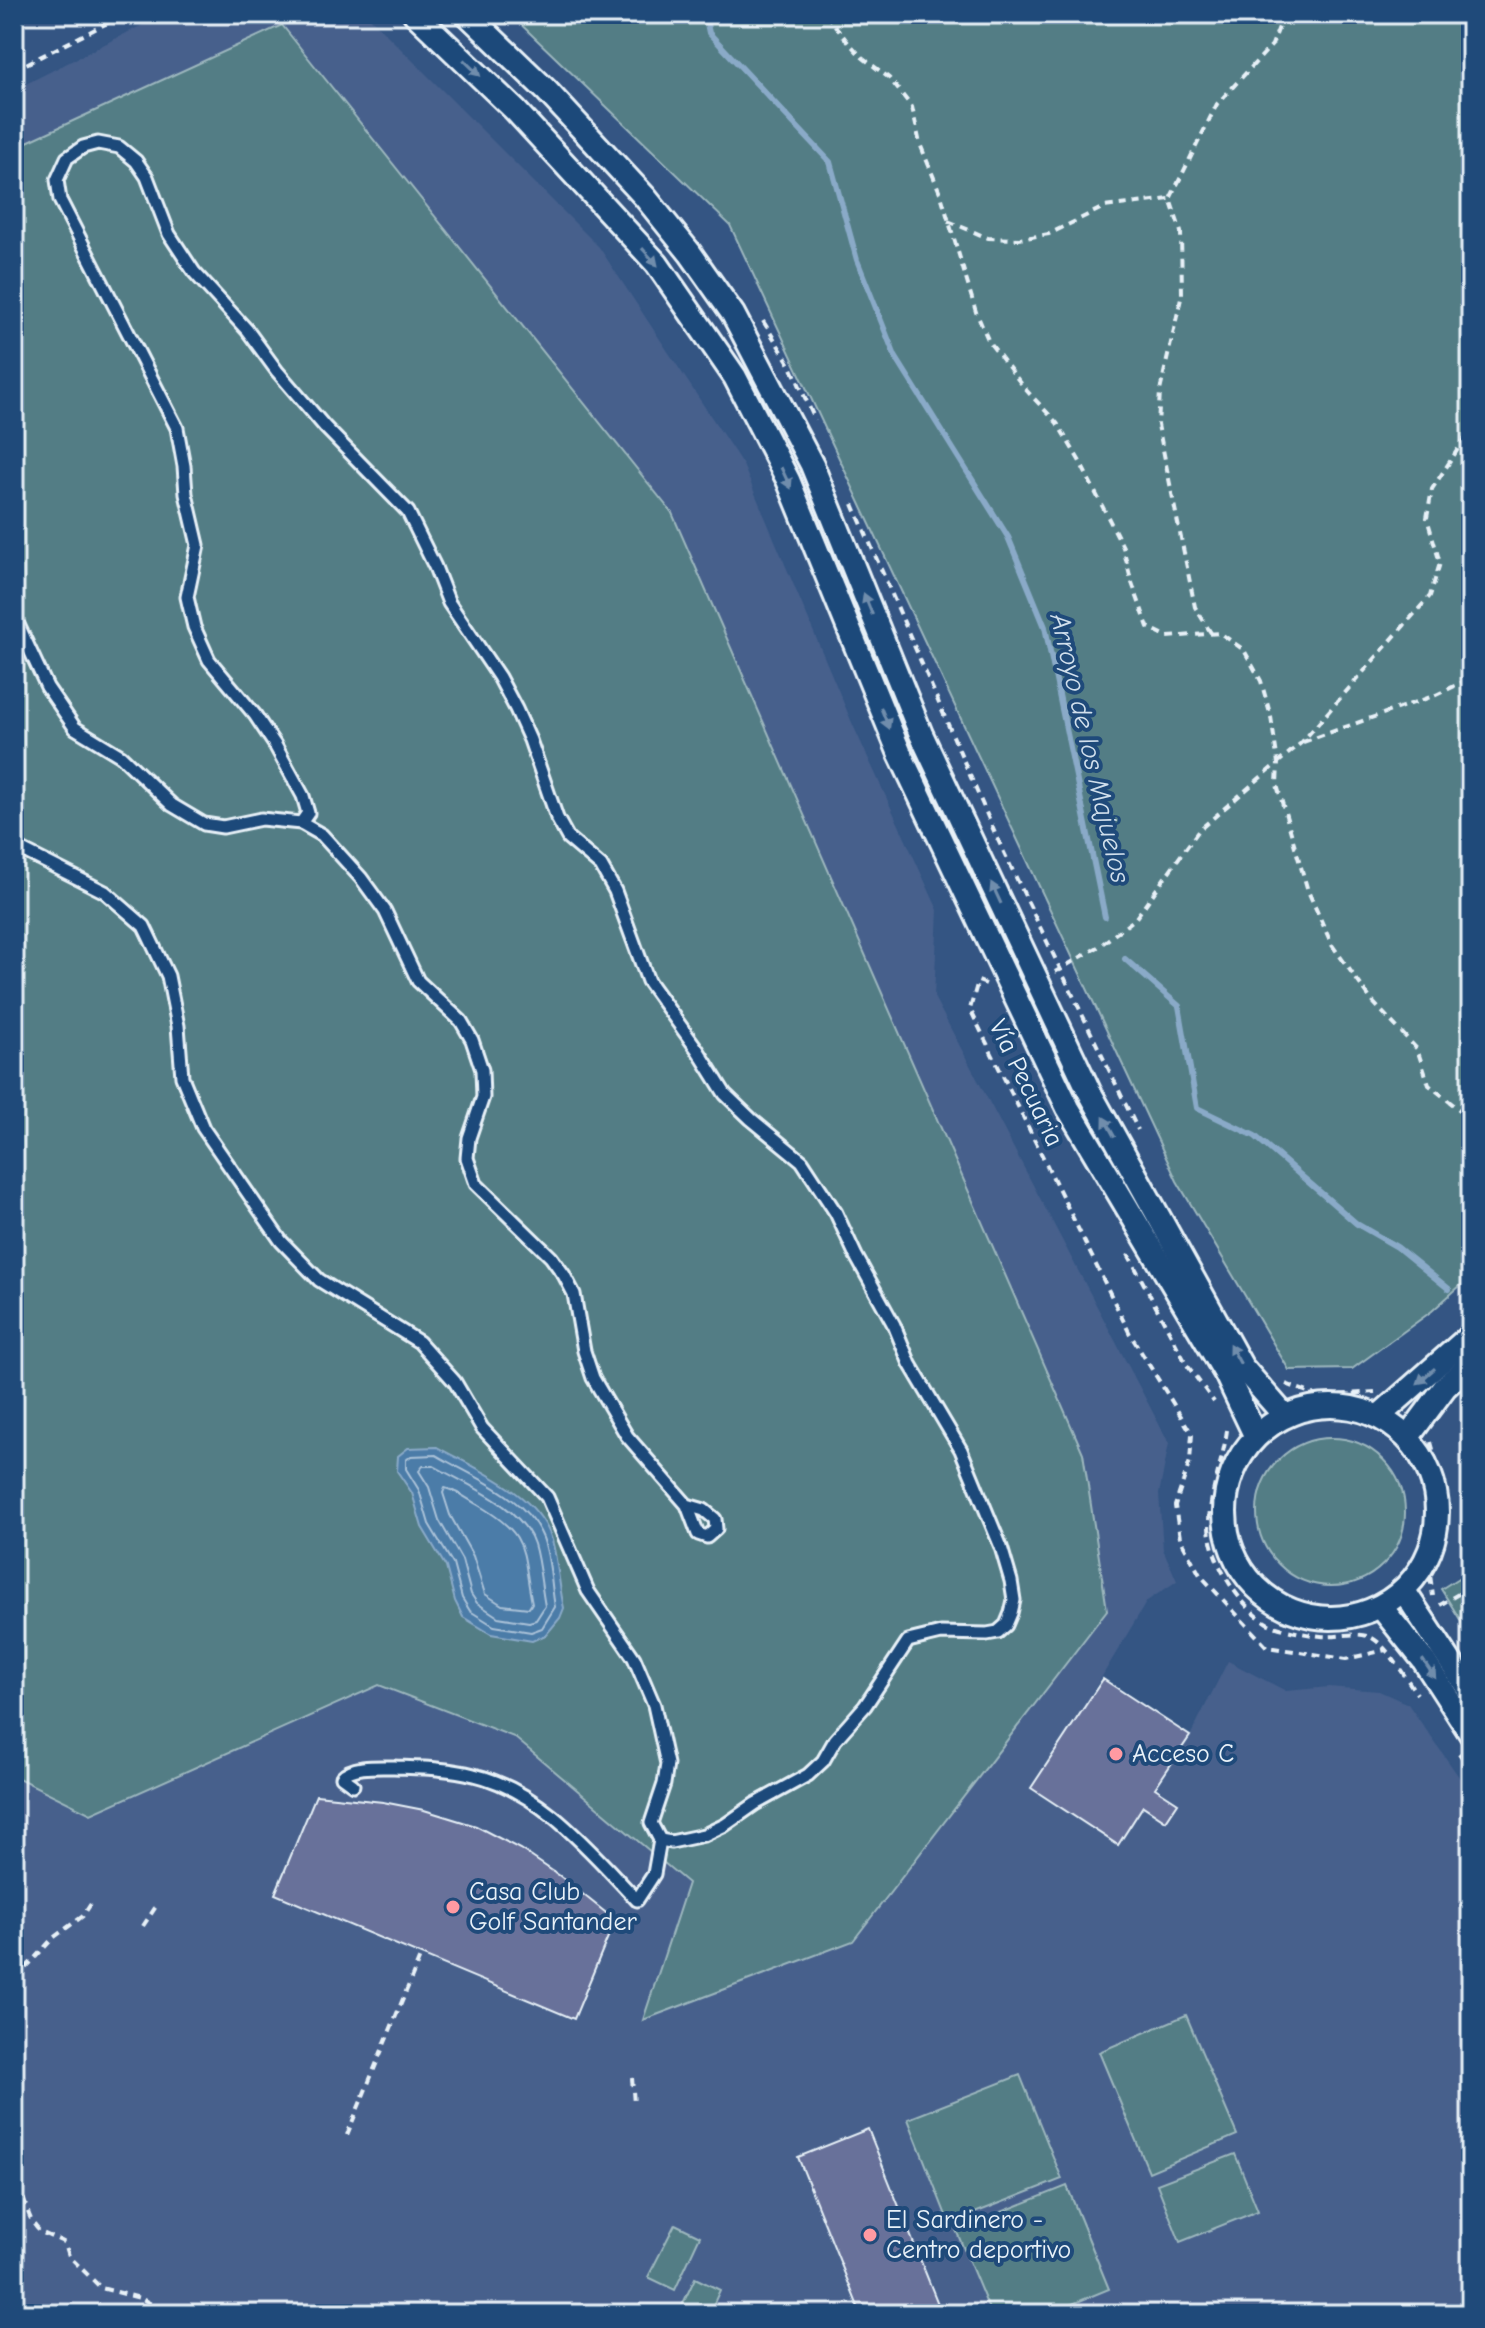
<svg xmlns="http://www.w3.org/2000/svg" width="1485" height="2328" font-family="'Comic Neue',sans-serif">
<rect width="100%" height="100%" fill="#345583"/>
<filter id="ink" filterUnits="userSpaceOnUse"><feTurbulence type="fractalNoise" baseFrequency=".0125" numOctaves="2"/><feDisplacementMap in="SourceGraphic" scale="16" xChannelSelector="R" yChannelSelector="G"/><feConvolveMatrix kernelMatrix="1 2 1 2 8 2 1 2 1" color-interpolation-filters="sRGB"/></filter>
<g filter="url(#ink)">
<path fill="#46608c" d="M164,14H366L599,247L743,465L853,725L938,910L934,997L1169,1443L1159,1494L1163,1549L1177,1581L1147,1601L1079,1715L1166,1772L1190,1736L1228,1661L1286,1691L1329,1687L1379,1691L1408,1704L1471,1794V2314H20L14,2311V90Z"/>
<g fill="#527d85" stroke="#9db7be" stroke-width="2">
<path d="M510,14H1471V1276L1432,1311L1352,1369L1289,1370L1177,1181L730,225Z"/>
<path d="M282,25L672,513L1083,1453L1107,1610L853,1941L643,2020L688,1883L514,1737L379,1685L91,1814L14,1776V148Z"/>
<circle cx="1331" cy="1512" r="74"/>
<path d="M1471,1570V1637L1441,1589Z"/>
<path d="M1186,2015L1237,2135L1149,2172L1099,2052Z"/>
<path d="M1020,2075L1062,2179L949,2223L908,2119Z"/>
<path d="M1235,2154L1258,2211L1180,2242L1157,2184Z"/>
<path d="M1067,2186L1109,2289L1048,2314H991L956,2230Z"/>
<path d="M675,2224L700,2236L675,2290L648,2277Z"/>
<path d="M695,2278L720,2290L709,2314H678Z"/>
</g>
<path fill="#4c7ba8" stroke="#8aaac8" stroke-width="2" d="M437,1447C476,1469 539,1494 552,1540C558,1562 559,1586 564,1608L560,1618L546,1635L532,1641L491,1634L463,1617L455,1601L446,1567L422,1527L412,1493L397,1471L398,1456L408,1448Z"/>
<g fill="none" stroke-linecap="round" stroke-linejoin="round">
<g stroke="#aac2d8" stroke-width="2">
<path d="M436,1455C473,1477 526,1496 543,1538C551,1559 551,1585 555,1607L542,1628L531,1632L494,1626L470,1611L462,1598L453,1564L429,1524L419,1490L406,1469V1460L411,1456Z"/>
<path d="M423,1466H434C467,1485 522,1506 534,1544C540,1564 541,1586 545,1606L536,1620L529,1622L498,1617L477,1603L471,1594L462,1560L439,1520L429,1487L419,1471Z"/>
<path d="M445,1488C457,1491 468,1499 478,1505C531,1536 521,1549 532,1603L529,1608L502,1605L485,1594L473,1556L450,1515L443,1493Z"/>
</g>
<g stroke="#8aaac8" stroke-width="6">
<path d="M705,14L709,33L830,162L857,260L895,356L1008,537L1045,627L1105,917"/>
<path d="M1125,959L1179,1006L1197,1108L1255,1136L1357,1224L1397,1247L1449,1289"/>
</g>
</g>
<g fill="#67719a" stroke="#e8f1f8" stroke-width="2">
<path d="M1103,1679L1190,1736L1155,1788L1178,1803L1166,1821L1143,1806L1118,1845L1031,1788Z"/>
<path d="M316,1795L383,1802L424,1810L476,1826L520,1849L560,1876L615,1920L574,2019L275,1894Z"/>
<path d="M868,2129L942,2314H861L798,2157Z"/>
</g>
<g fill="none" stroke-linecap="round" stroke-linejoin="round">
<g stroke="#e8f1f8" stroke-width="17">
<g id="lane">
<path d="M14,616L47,687L75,728L121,756L172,805L204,824L223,827L261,819L301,823L322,835L361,878L385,911L418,981L461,1021L472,1040L482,1070L483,1097L469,1138L467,1158L476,1184L551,1257L564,1275L574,1294L584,1351L593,1378L627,1436L687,1505L698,1534L707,1537L716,1529L715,1519L704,1510L687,1505"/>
<path d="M301,823L308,813L303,796L275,745L255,715L209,660L194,627L187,597L198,545L186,494L184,466L177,428L60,200L57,180L67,158L83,147L98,143L119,147L136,161L147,177L169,234L194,272L247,330L277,371L325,427L408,512L435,567L449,603L499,677L516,709L530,740L557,818L568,838L601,866L615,891L648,981L697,1049L725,1094L751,1119L802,1161L836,1213L856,1256L894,1325L910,1364L961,1450L1001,1547L1011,1581L1014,1600L1011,1613L1006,1625L998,1632L987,1634L941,1633L908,1641L865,1706L835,1740L823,1761L808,1775L755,1804L725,1825L704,1835L671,1842L660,1840"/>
<path d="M14,846L105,892L144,926L168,976L178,1026L182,1077L203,1128L281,1241L319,1280L419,1342L455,1382L482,1428L547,1497L588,1591L634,1658L654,1705L667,1764L664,1784L651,1823L660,1840L654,1874L637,1900C591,1852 542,1791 474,1775C448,1768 420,1768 394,1767C379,1767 352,1765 342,1777L353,1785"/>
</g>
</g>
<g stroke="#e8f1f8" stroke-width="28">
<g id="street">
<path d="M415,14L515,110L657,264L735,377L788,480L900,754L1068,1108L1226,1374L1255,1435"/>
<path d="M467,14L546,90L645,197L690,253L733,314L812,465L921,734L1089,1091L1242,1367L1284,1415"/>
<circle cx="1331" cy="1512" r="106"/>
<path d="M1379,1416L1471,1335"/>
<path d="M1408,1437L1445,1387L1471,1363"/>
<path d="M1404,1591L1471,1693"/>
<path d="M1381,1607L1424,1661L1471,1734"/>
</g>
</g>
<g stroke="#e8f1f8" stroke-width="4" stroke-dasharray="8 6" stroke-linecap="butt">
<path d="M826,14L847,41L862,57L889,78L912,107L920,144L941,195L976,312L989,342L1027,391L1057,423L1079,460L1123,547L1131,580L1148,627L1168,637L1220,633L1244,650L1261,681L1271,717L1278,763L1277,785L1308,891L1332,945L1372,1001L1417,1049L1429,1085L1471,1119"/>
<path d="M14,70L125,14"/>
<path d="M948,221L988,238L1019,239L1049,234L1104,207L1170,199"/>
<path d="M763,321L791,366L815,420"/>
<path d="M853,504L997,838L1138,1130"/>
<path d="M1211,633L1195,607L1158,425L1160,391L1182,294L1181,232L1170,199L1217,104L1272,45L1284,14"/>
<path d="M1303,742L1436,695L1471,678"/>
<path d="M1055,972L1098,947L1135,919L1199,830L1301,743L1430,596L1440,563L1427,518L1432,489L1471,429"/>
<path d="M986,984L978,981L970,1009L1130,1334L1192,1434L1190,1461L1175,1506L1180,1538L1200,1575L1267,1647L1346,1659L1386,1650"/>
<path d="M1128,1254L1187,1365L1214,1402"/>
<path d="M1286,1384L1318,1396L1375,1392"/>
<path d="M1227,1430C1223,1461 1211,1488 1209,1520C1207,1556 1237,1604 1267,1623C1277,1629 1309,1635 1321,1636C1337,1638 1355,1631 1370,1637C1387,1644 1406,1679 1417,1694"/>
<path d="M1431,1442L1441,1478L1448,1512L1444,1542L1430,1575L1433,1596"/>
<path d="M1440,1605L1465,1590L1471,1593"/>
<path d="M1459,1753L1471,1770"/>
<path d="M143,1926L157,1905"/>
<path d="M14,1975L22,1972L53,1938L83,1916L94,1899"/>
<path d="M632,2078L634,2104"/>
<path d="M347,2135L421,1955"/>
<path d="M14,2172C24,2189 25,2220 41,2232C48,2236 58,2239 65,2243L69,2256L101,2288L140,2298L170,2314"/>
</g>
<use href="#lane" stroke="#1f4a7a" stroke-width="11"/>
<use href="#street" stroke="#1f4a7a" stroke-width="22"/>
</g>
<defs><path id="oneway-solid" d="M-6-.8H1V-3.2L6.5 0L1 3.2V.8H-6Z" transform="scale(2)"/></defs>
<g fill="#6f8dac">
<use href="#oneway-solid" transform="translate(472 68) rotate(44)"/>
<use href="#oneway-solid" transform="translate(650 257) rotate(48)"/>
<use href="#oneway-solid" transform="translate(786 478) rotate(65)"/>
<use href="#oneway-solid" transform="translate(868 604) rotate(-112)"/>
<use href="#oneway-solid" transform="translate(885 718) rotate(68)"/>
<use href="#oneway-solid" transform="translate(996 893) rotate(-115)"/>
<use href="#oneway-solid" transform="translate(1109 1127) rotate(-119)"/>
<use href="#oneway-solid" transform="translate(1235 1354) rotate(-119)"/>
<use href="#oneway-solid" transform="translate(1426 1376) rotate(139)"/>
<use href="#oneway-solid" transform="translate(1429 1669) rotate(56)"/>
</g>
</g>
<g fill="#ff9aa2" stroke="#1f4a7a" stroke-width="3">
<circle cx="1116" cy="1754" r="8"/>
<circle cx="453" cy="1907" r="8"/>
<circle cx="870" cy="2235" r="8"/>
</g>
<g text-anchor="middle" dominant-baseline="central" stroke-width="8" stroke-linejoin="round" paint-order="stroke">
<g font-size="26" fill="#e8f1f8" stroke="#1f4a7a">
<text transform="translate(1026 1083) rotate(64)">Vía Pecuaria</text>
</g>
<g font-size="26" fill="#e8f1f8" stroke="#1f4a7a" text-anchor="start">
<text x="1132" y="1754">Acceso C</text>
<text x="469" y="1892">Casa Club<tspan x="469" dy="30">Golf Santander</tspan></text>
<text x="886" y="2220">El Sardinero -<tspan x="886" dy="30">Centro deportivo</tspan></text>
</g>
<g font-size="28" font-style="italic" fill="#d1dfec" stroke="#1f4a7a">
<text transform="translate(1090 748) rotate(77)">Arroyo de los Majuelos</text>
</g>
</g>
<rect width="1485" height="2328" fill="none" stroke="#1f4a7a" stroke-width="48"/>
<rect x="24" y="24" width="1437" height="2280" fill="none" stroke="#e8f1f8" stroke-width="3" filter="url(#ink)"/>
</svg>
